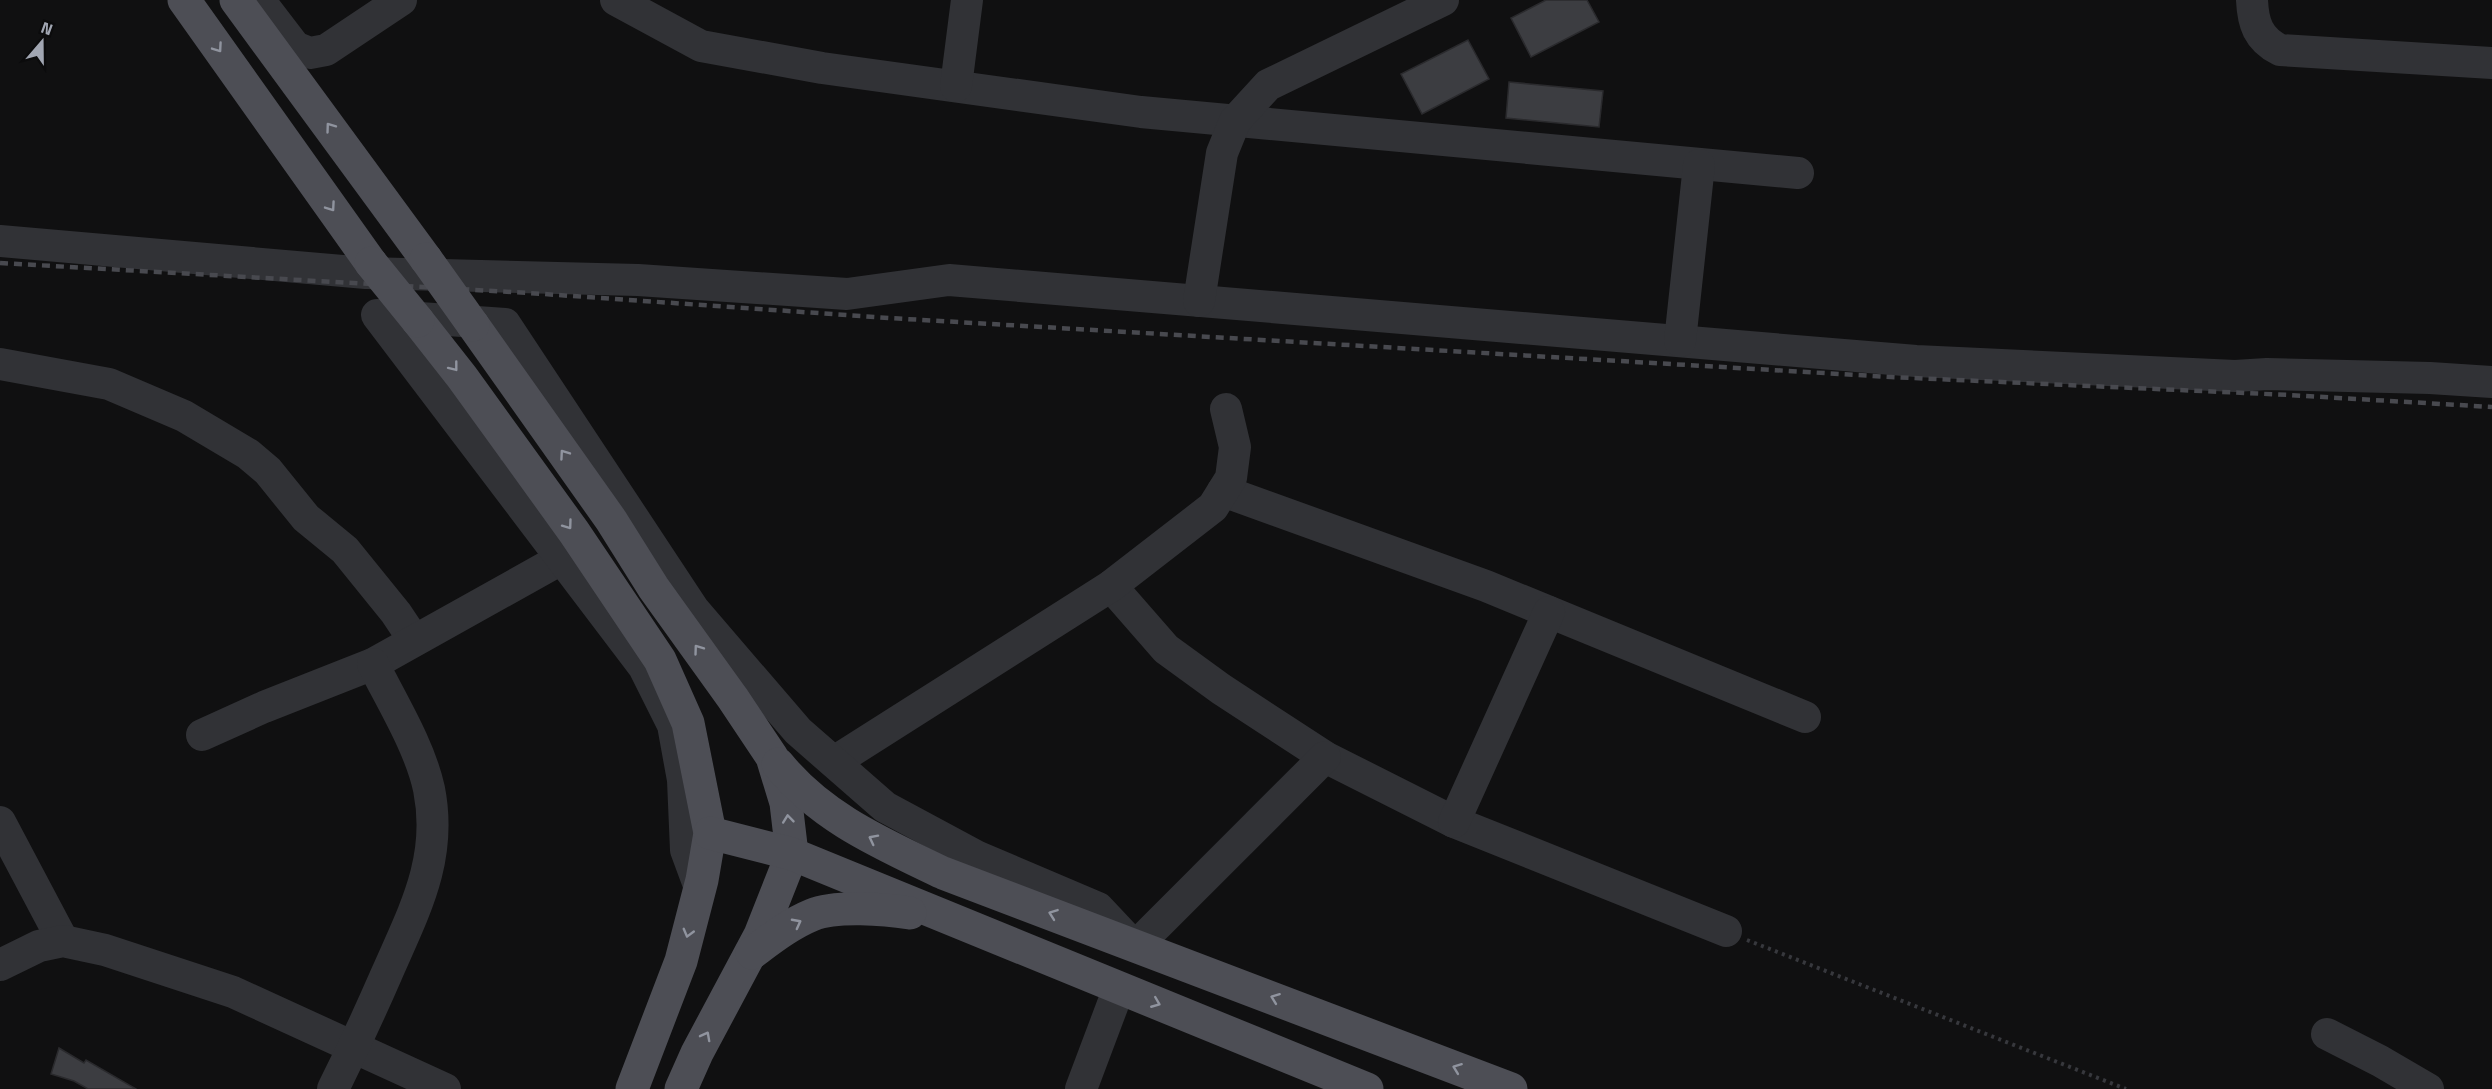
<svg xmlns="http://www.w3.org/2000/svg" width="2492" height="1089" font-family="'Titillium Web',sans-serif">
<rect width="100%" height="100%" fill="#101011"/>
<g fill="#3c3d41" stroke="#2a2a2d" stroke-width="1.5">
<path d="M1546,0H1587L1599,22L1531,57L1511,18Z"/>
<path d="M1468,40L1489,79L1422,114L1401,74Z"/>
<path d="M1509,82L1603,91L1599,127L1506,118Z"/>
<path d="M59,1048L84,1063L86,1060L136,1089H88L74,1081L51,1074Z"/>
</g>
<g fill="none" stroke-linecap="round" stroke-linejoin="round">
<path stroke="#37383d" stroke-width="4" stroke-dasharray="3 4.5" stroke-linecap="butt" d="M1747,940L2126,1089"/>
<g stroke="#313236" stroke-width="32">
<path d="M259,0L295,47L310,53L326,50L401,0"/>
<path d="M616,0L701,46L822,68L1141,112L1798,173"/>
<path d="M2252,0C2253,23 2258,39 2280,50L2492,63"/>
<path d="M956,86L967,0"/>
<path d="M0,241L366,273L638,280L847,294L949,280L1916,361L2235,376L2267,374L2430,378L2492,382"/>
<path d="M1199,301L1222,153L1235,121L1268,85L1443,0"/>
<path d="M1680,341L1699,165"/>
<path d="M0,364L109,384L184,416L248,454L268,471L306,518L345,550L396,613L414,640"/>
<path d="M1223,491L1486,586L1805,717"/>
<path d="M1111,586L1166,649L1221,689L1325,757L1454,822L1726,931"/>
<path d="M202,735L264,707L373,664L561,559"/>
<path d="M834,762L1111,586L1213,507L1231,478L1235,447L1226,409"/>
<path d="M0,822L63,941"/>
<path d="M1454,822L1549,612"/>
<path d="M700,888L686,850L683,780L673,725L644,667L377,315L505,324L694,610L798,731L885,807L978,857L1098,908L1130,942"/>
<path d="M1137,945L1325,757"/>
<path d="M0,965L39,946L63,941L105,950L233,992L445,1089"/>
<path d="M2327,1034L2380,1061L2428,1089"/>
<path d="M333,1089C352,1051 370,1012 387,973C414,911 443,859 429,789C420,747 392,702 373,664"/>
<path d="M1081,1089L1119,988"/>
</g>
<g stroke="#4d4e55" stroke-width="33">
<path d="M184,0L371,263"/>
<path d="M236,0L426,259"/>
<path d="M418,321L462,377L574,532L660,660L688,723L710,833L702,880L681,961L632,1089"/>
<path d="M473,325L611,520L653,587L732,697L772,757L786,803L792,854L760,935L697,1053L681,1089"/>
<path d="M778,764C822,818 881,843 943,873L1511,1089"/>
<path d="M710,833L792,854L1367,1089"/>
<path d="M752,953C771,939 790,924 812,915C835,905 886,909 910,913"/>
</g>
<path stroke="#48494f" stroke-width="4.5" stroke-dasharray="8 6" stroke-linecap="butt" d="M0,263L529,293L889,318L1891,377L2289,395L2492,407"/>
<g stroke="#4d4e55" stroke-width="33">
<path d="M426,259L473,325"/>
<path d="M371,263L418,321"/>
</g>
</g>
<defs><path id="oneway-chevron" d="M-2-3.5L2.5 0L-2 3.5" fill="none" stroke-width="1.6" stroke-linecap="round" stroke-linejoin="round" transform="scale(1.5)"/></defs>
<g stroke="#90949f">
<use href="#oneway-chevron" transform="translate(218 48) rotate(55)"/>
<use href="#oneway-chevron" transform="translate(330 127) rotate(-126)"/>
<use href="#oneway-chevron" transform="translate(331 207) rotate(55)"/>
<use href="#oneway-chevron" transform="translate(454 367) rotate(52)"/>
<use href="#oneway-chevron" transform="translate(564 454) rotate(-125)"/>
<use href="#oneway-chevron" transform="translate(568 525) rotate(54)"/>
<use href="#oneway-chevron" transform="translate(698 649) rotate(-126)"/>
<use href="#oneway-chevron" transform="translate(788 819) rotate(-96)"/>
<use href="#oneway-chevron" transform="translate(873 839) rotate(-153)"/>
<use href="#oneway-chevron" transform="translate(1053 914) rotate(-160)"/>
<use href="#oneway-chevron" transform="translate(797 923) rotate(-28)"/>
<use href="#oneway-chevron" transform="translate(688 933) rotate(105)"/>
<use href="#oneway-chevron" transform="translate(1275 998) rotate(-159)"/>
<use href="#oneway-chevron" transform="translate(1156 1003) rotate(22)"/>
<use href="#oneway-chevron" transform="translate(706 1036) rotate(-62)"/>
<use href="#oneway-chevron" transform="translate(1457 1068) rotate(-159)"/>
</g>
<g transform="translate(42 42) rotate(20)" stroke="#0b0b0c" stroke-width="4.5" paint-order="stroke">
<path d="M0-4.5L10 22L0 15L-10 22Z" fill="#a1a6b2"/>
<text y="-9" font-size="16" font-weight="bold" text-anchor="middle" fill="#a1a6b2">N</text>
</g>
</svg>
